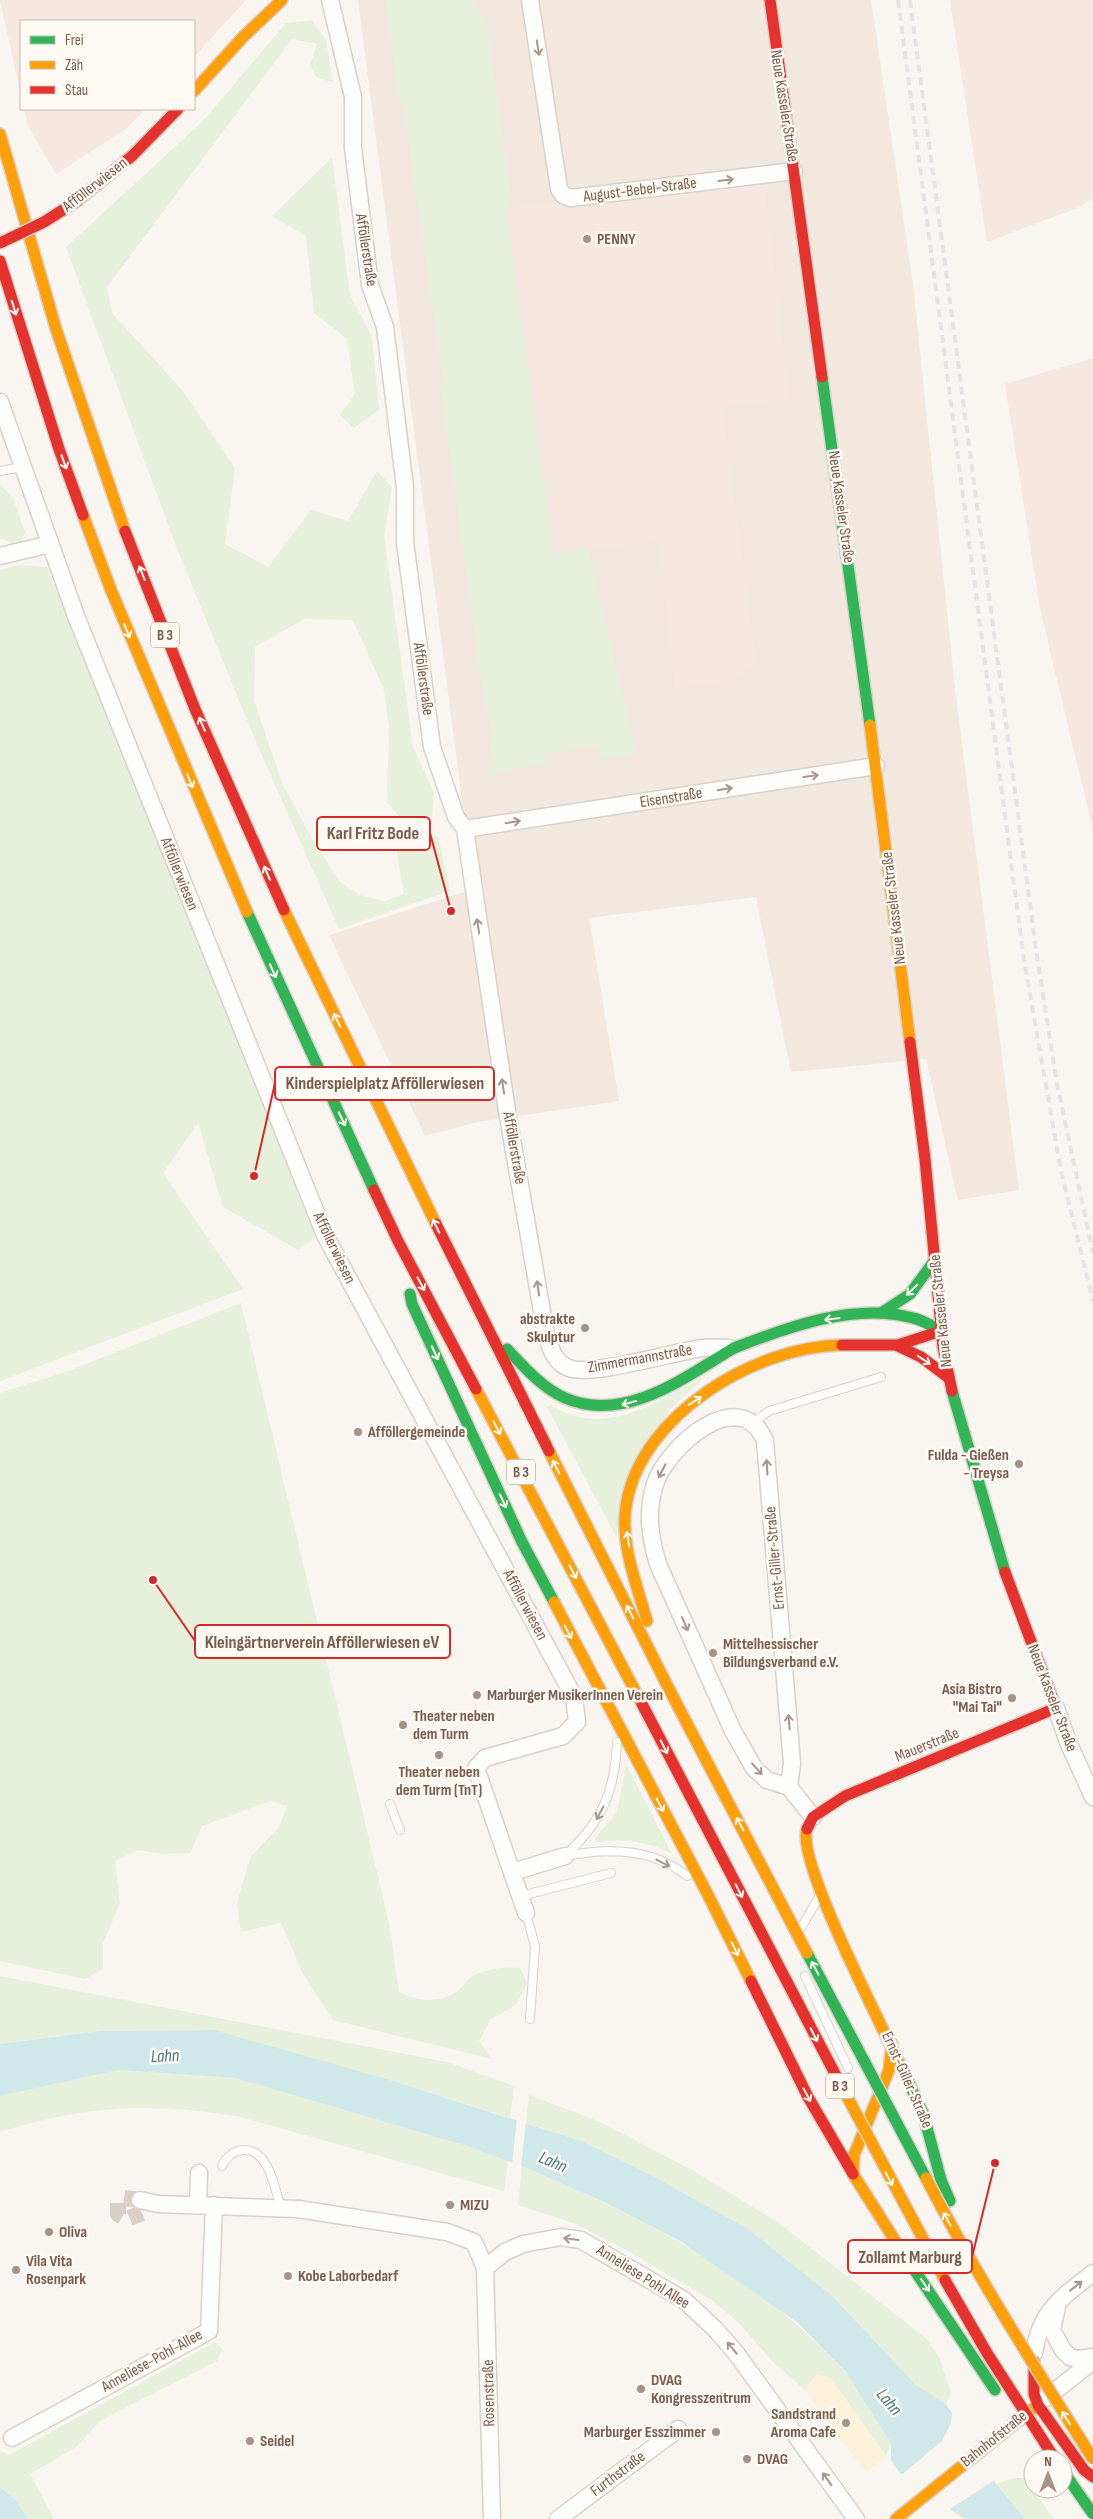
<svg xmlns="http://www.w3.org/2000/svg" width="1093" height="2519" font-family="'Sofia Sans Condensed',sans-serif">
<rect width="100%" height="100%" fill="#f9f5f0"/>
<path fill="#f2e8de" d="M358,0H871L913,284L955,689L1019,1190L958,1200L926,1059L791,1072L756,897L589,918L619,1101L478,1122L425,1136L329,935L480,887L462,800Z"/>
<g fill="#f6e8e1">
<path d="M0,0H246L194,57V21H21V96Z"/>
<path d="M950,0H1093V198L1080,207L987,242Z"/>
<path d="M24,109H145L126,129L56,174L28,126Z"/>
<path d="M763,176L789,398L722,407L756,664L734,679L675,689L660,541L554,553L505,209L571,198Z"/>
<path d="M1093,358V830L1040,609L1005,384Z"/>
</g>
<g fill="#e7f0db">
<path d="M385,0H474L487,24L512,201L506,210L554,553L588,549L637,754L601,759L599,746L545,754L546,764L500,771V774L489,775L487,764H492L489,738L492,737L489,716H486L440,383L443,382L403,104H400Z"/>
<path d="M312,20L326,40L333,82L317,78L310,66L317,44L292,39L107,287L112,313L182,390L235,468L225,544L268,567L311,510L348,521L377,471L392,487L384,535L413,747L434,792L432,816L402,820L387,802L389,727L384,690L353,620L304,619L255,647L254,700L282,783L311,837L340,882L359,895L385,901L404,894L397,852L411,839L438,836L450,891L339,929L256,742L176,546L66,247L203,121L286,23Z"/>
<path d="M332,158L350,295L372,337L379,410L354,428L340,415L355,394L347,339L314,313L306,236L272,216Z"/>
<path d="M0,484L13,498L25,532L19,546L3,539L0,540Z"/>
<path d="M19,565L47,567L260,1092L320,1233L298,1250L223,1207L198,1123L163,1173L243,1289L0,1381V570Z"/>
<path d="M241,1303L389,1923L399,1992C420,2002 438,2004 458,1991C463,1987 466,1980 471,1977C487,1968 503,1967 520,1968L527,1983L516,2005L491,2019L479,2041L492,2059L333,2020L302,1972L281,1923L241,1932L237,1902L251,1856L279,1827L287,1806L270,1801L202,1826L190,1853L163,1854L138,1850L115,1861L120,1903L103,1943V1969L85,1979L0,1961V1393L68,1371Z"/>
<path d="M706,1376L669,1410L616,1536L547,1407L551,1405C606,1440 656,1401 706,1376Z"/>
<path d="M626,1764L672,1854C648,1841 625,1839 598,1842L595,1838L617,1812Z"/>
<path d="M0,1976L447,2062L514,2086L510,2118L380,2077L214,2030L100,2031L0,2044Z"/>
<path d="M118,2070L235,2078L467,2146L508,2161L504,2191L241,2117C152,2102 86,2105 0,2132V2096Z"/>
<path d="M529,2095L598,2121L692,2170L779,2223L927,2339L940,2359L951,2393L946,2404L916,2385L748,2229L653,2176L581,2141L526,2123Z"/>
<path d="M522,2166C639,2216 757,2274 843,2370C862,2390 876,2419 891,2443L886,2456L830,2377L816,2375L805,2390L772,2361L739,2323L713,2301L626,2250L576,2224L518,2205Z"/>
<path d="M215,2342L222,2349L217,2361L100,2421L75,2448L30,2474L54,2519H28L16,2500L0,2487V2451L9,2455Z"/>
<path d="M1013,2478H1024L1054,2519H1025L996,2484Z"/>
</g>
<path fill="#fbf2d9" d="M816,2375L830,2377L886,2456L866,2473L805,2390Z"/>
<g fill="#d0e8ea">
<path d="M214,2030L380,2077L581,2141L653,2176L748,2229L832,2296L916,2385L946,2404L996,2484L1025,2519H964L899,2472L891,2460V2443L845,2371L798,2323L680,2241L604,2202L522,2166L467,2146L235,2078L118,2070L0,2096V2044L100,2031Z"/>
<path d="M0,2487L16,2500L28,2519H0Z"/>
</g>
<g fill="#f9f5f0">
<path d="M517,2118L526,2120L521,2168L512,2165Z"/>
<path d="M953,2410L996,2479L949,2510L900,2476L942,2441L951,2423Z"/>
</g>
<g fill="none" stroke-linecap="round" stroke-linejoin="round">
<path stroke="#d9cfc7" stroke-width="16" stroke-dasharray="16 8" stroke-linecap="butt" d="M140,2200L124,2198L118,2203V2214L127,2219L142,2213"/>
<g stroke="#d7d1cb" stroke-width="10">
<g id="lane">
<path d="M0,471L23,467"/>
<path d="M754,1422L769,1411L881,1377"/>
<path d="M390,1804L400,1830"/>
<path d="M565,1856C601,1822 615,1793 617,1742"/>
<path d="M565,1856C605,1848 652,1847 687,1876"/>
<path d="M521,1896L611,1873"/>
<path d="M526,1913L535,1946L530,2019"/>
<path d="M801,1928L819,1897"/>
<path d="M805,1976L848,2068"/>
<path d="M222,2166C226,2157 234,2151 243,2150C269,2148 275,2190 281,2208"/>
</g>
</g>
<g stroke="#d7d1cb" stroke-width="19">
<g id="street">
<path d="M330,0L353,97V148L370,285L385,327L405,487V542L432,747L456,817L465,829L507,1111L546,1334C550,1347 554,1363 569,1368C590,1377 674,1352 702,1348C711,1347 720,1348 729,1348"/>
<path d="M530,0L559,189L563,195L571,198L794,171"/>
<path d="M0,402L76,616L325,1235L574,1697L577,1722L563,1736L485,1758L476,1768L526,1913"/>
<path d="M0,556L50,544"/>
<path d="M465,829L876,766"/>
<path d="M1056,1708L1068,1742L1093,1797"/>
<path d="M789,1787L792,1763L765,1441C740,1382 667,1447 655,1484C646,1512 650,1537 658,1564L733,1731L754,1768L767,1780L789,1787L813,1817"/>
<path d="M513,1872L565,1856"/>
<path d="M140,2200L158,2204L298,2209L447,2232L474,2242L485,2268L492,2519"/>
<path d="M198,2204L199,2173"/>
<path d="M485,2268L505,2252L523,2244L561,2237L581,2240L684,2300L715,2329L736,2353L856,2519"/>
<path d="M1057,2307L1052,2330L1063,2350L1070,2357L1078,2359L1093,2357"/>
<path d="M1034,2353C1040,2311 1062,2297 1093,2273"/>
<path d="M1046,2398L1093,2361"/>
<path d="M12,2438L209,2331L214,2205"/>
<path d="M558,2519L678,2429"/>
</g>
</g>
<g stroke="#d9d2cb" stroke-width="14">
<g id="fast">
<path d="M822,377L870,725"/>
<path d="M247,912L374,1190"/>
<path d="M410,1294L412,1304L522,1542L554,1602"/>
<path d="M881,1313L910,1294L935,1260"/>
<path d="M734,1348C788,1327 855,1302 913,1318C923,1320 932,1326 941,1331"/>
<path d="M507,1349C524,1367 542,1388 565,1398C625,1424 685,1377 734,1348"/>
<path d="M952,1391L1005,1572"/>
<path d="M906,2077L923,2113L941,2180L950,2201"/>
<path d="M901,2250L995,2390"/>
</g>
</g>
<g stroke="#d9d2cb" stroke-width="14">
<g id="slow">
<path d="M194,91L243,37L282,0"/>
<path d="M0,134L56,329L125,531"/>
<path d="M83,515L111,590L247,912"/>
<path d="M870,725L910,1042"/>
<path d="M284,910L436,1224"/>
<path d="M476,1389L642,1704"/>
<path d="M549,1451L670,1691"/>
<path d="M554,1602L707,1893L751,1981"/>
<path d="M647,1621C637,1585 620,1544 626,1506C640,1415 756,1346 842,1345"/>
<path d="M807,1829C795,1860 888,2038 906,2077"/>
<path d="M892,2044L889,2070L854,2155L853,2174L901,2250"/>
<path d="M896,2519L1038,2405"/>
</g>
</g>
<g stroke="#d9d2cb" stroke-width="14">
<g id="jam">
<path d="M770,0L822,377"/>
<path d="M77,201L132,156L178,109"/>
<path d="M0,261L59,449L83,515"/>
<path d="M125,531L195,709L284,910"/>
<path d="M910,1042L925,1159L943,1347L952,1391"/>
<path d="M374,1190L398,1241L476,1389"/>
<path d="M436,1224L549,1451"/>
<path d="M842,1345H898L941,1331"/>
<path d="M898,1346L921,1357L949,1378"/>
<path d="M807,1829L813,1817L845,1796L1056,1708L1005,1572"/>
<path d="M751,1981L808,2097L853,2174"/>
<path d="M1034,2361V2394L1038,2405L1084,2470L1093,2477"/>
</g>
</g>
<use href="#lane" stroke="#fefefd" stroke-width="8"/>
<use href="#street" stroke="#fefefd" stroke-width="16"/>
<use href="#fast" stroke="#30b455" stroke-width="11"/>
<use href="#slow" stroke="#ff9f0a" stroke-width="11"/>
<use href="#jam" stroke="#e5322d" stroke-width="11"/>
<g stroke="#e6e3e7" stroke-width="4" stroke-dasharray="8 5" stroke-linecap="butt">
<path d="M898,0L1024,960L1061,1171L1093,1301"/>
<path d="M910,0L1036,950L1057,1084L1093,1253"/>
</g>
<g stroke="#d9d2cb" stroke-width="14" stroke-linecap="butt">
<g id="fast-bridge">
<path d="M807,1953L926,2178"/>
<path d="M1063,2471L1093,2514"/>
</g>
</g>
<g stroke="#d9d2cb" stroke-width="14" stroke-linecap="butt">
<g id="slow-bridge">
<path d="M670,1691L807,1953"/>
<path d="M843,2089L945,2280"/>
<path d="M926,2178C976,2275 1035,2367 1093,2459"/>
</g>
</g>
<g stroke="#d9d2cb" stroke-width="14" stroke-linecap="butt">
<g id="jam-bridge">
<path d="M0,243L44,222L77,201"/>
<path d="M642,1704L843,2089"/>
<path d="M945,2280L987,2353L1055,2459"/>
</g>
</g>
<use href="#fast-bridge" stroke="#30b455" stroke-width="11"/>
<use href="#slow-bridge" stroke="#ff9f0a" stroke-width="11"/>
<use href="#jam-bridge" stroke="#e5322d" stroke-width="11"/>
</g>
<defs><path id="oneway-shaft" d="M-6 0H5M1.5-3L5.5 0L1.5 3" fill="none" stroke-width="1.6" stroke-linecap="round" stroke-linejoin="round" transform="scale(1.25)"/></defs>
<g stroke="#a8958b">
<use href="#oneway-shaft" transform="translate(538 48) rotate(81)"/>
<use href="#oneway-shaft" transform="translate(726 180) rotate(-7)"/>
<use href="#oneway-shaft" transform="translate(811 776) rotate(-8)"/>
<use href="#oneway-shaft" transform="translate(725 789) rotate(-9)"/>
<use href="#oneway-shaft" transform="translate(513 822) rotate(-9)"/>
<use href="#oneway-shaft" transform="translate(478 926) rotate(-99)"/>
<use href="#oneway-shaft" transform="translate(503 1086) rotate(-99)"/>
<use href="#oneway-shaft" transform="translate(538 1288) rotate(-98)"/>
<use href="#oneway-shaft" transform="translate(767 1467) rotate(-93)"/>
<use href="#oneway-shaft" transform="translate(662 1471) rotate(117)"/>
<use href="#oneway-shaft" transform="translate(685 1624) rotate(66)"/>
<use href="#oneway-shaft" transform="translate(789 1722) rotate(-95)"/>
<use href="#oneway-shaft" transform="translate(757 1769) rotate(48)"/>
<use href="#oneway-shaft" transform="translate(600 1813) rotate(118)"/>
<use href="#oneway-shaft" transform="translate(663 1863) rotate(27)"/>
<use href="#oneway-shaft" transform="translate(571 2239) rotate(-172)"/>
<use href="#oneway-shaft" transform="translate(1076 2286) rotate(-38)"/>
<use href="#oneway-shaft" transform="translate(732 2348) rotate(-130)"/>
<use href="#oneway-shaft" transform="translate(827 2479) rotate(-126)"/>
</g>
<g stroke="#fffaf3">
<use href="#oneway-shaft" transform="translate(14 308) rotate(73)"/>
<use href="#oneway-shaft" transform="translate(64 462) rotate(70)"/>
<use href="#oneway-shaft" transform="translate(142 573) rotate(-111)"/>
<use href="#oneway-shaft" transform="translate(127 631) rotate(68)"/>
<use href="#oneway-shaft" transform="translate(202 724) rotate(-113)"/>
<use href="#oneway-shaft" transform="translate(190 781) rotate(67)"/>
<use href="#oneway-shaft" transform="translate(267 873) rotate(-114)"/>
<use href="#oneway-shaft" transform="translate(273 971) rotate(65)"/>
<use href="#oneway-shaft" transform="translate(337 1020) rotate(-116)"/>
<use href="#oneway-shaft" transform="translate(342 1119) rotate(65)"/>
<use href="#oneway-shaft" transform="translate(436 1226) rotate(-116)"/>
<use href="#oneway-shaft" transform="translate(421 1284) rotate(62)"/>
<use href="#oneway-shaft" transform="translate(912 1290) rotate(136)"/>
<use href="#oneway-shaft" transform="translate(832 1319) rotate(172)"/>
<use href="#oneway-shaft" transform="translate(435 1353) rotate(65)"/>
<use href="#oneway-shaft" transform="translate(924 1360) rotate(34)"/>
<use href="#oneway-shaft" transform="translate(695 1401) rotate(-32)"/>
<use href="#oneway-shaft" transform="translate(629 1403) rotate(165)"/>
<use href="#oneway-shaft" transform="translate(497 1428) rotate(62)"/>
<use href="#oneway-shaft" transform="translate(556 1467) rotate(-117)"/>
<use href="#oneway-shaft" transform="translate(503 1501) rotate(65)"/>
<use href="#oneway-shaft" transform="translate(628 1539) rotate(-99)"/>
<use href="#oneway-shaft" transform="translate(573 1572) rotate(62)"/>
<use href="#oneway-shaft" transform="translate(630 1612) rotate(-117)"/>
<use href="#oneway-shaft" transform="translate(568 1632) rotate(62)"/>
<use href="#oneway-shaft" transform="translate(664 1747) rotate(63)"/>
<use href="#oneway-shaft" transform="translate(660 1805) rotate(62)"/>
<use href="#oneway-shaft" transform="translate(740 1824) rotate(-118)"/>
<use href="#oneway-shaft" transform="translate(739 1891) rotate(63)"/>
<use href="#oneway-shaft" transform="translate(735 1949) rotate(64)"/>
<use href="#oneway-shaft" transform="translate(815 1968) rotate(-118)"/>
<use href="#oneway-shaft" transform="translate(814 2035) rotate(63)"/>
<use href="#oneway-shaft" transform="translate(807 2095) rotate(62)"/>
<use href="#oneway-shaft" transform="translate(889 2179) rotate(62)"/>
<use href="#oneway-shaft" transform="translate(947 2219) rotate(-118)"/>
<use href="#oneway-shaft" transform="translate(925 2285) rotate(56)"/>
<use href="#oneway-shaft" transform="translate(1066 2418) rotate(-123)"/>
</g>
<g fill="#a69286" stroke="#fffaf3" stroke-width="2">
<circle cx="587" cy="239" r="5"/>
<circle cx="585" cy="1328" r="5"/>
<circle cx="358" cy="1432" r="5"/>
<circle cx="1019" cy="1464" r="5"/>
<circle cx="713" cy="1653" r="5"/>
<circle cx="477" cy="1695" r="5"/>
<circle cx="1012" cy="1698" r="5"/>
<circle cx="403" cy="1725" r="5"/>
<circle cx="439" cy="1755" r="5"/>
<circle cx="450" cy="2205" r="5"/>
<circle cx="49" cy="2232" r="5"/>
<circle cx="16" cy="2270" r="5"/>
<circle cx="288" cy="2276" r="5"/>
<circle cx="641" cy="2389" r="5"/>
<circle cx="846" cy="2423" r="5"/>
<circle cx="716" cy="2432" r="5"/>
<circle cx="250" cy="2441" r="5"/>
<circle cx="747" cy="2459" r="5"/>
</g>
<g text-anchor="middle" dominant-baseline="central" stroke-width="5" stroke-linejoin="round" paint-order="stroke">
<g fill="#fffaf3" stroke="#a28b7f" stroke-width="1">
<rect x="151" y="622.5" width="28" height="25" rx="4"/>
<rect x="507" y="1459.5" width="28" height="25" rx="4"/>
<rect x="826" y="2073.5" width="28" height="25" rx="4"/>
</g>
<g font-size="15" font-weight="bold" fill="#7a5c4d">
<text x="165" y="635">B 3</text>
<text x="521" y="1472">B 3</text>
<text x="840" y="2086">B 3</text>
</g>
<g font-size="16" fill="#7a5c4d" stroke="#fffaf3">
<text transform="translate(784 106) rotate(81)">Neue Kasseler Straße</text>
<text transform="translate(95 185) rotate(-38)">Afföllerwiesen</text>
<text transform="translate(640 190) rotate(-7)">August-Bebel-Straße</text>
<text transform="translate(366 250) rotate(81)">Afföllerstraße</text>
<text transform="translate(841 507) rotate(82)">Neue Kasseler Straße</text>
<text transform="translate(423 679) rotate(82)">Afföllerstraße</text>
<text transform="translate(671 798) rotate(-9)">Eisenstraße</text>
<text transform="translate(179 874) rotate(68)">Afföllerwiesen</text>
<text transform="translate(894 908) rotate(-97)">Neue Kasseler Straße</text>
<text transform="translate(514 1148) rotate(80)">Afföllerstraße</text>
<text transform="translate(334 1248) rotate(64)">Afföllerwiesen</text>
<text transform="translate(941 1311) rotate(-96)">Neue Kasseler Straße</text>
<text transform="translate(640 1359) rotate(-10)">Zimmermannstraße</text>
<text transform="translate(775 1558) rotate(-95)">Ernst-Giller-Straße</text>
<text transform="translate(525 1605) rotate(62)">Afföllerwiesen</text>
<text transform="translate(1052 1698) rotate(69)">Neue Kasseler Straße</text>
<text transform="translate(927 1745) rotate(-22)">Mauerstraße</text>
<text transform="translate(907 2080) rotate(66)">Ernst-Giller-Straße</text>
<text transform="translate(643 2277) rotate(32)">Anneliese Pohl Allee</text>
<text transform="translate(152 2361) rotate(-29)">Anneliese-Pohl-Allee</text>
<text transform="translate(489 2393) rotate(-91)">Rosenstraße</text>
<text transform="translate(994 2439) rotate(-39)">Bahnhofstraße</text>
<text transform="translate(618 2474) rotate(-37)">Furthstraße</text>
</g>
<g font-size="16" font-weight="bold" fill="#7a5c4d" stroke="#fffaf3" text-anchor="start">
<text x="597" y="239">PENNY</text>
<text x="575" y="1319" text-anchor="end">abstrakte<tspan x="575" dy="18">Skulptur</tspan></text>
<text x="368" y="1432">Afföllergemeinde</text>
<text x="1009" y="1455" text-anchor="end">Fulda - Gießen<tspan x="1009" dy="18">- Treysa</tspan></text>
<text x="723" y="1644">Mittelhessischer<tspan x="723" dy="18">Bildungsverband e.V.</tspan></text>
<text x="1002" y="1689" text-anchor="end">Asia Bistro<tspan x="1002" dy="18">"Mai Tai"</tspan></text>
<text x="487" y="1695">Marburger MusikerInnen Verein</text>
<text x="413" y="1716">Theater neben<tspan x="413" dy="18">dem Turm</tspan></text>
<text x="439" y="1772" text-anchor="middle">Theater neben<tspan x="439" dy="18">dem Turm (TnT)</tspan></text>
<text x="460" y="2205">MIZU</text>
<text x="59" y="2232">Oliva</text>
<text x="26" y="2261">Vila Vita<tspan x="26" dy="18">Rosenpark</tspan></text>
<text x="298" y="2276">Kobe Laborbedarf</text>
<text x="651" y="2380">DVAG<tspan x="651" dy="18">Kongresszentrum</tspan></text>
<text x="836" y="2414" text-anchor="end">Sandstrand<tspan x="836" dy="18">Aroma Cafe</tspan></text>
<text x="706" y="2432" text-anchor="end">Marburger Esszimmer</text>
<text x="260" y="2441">Seidel</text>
<text x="757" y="2459">DVAG</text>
</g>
<g font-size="18" font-style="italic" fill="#437c86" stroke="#fffaf3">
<text transform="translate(165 2056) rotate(-3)">Lahn</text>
<text transform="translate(553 2162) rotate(23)">Lahn</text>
<text transform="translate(889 2402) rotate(50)">Lahn</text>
</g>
</g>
<path fill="none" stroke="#d62828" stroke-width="2" d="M451 911L430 833M254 1176L275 1083M153 1580L195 1641M995 2163L972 2257"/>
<g fill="#d62828" stroke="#fffaf3" stroke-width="2">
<circle cx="451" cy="911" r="5"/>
<circle cx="254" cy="1176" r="5"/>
<circle cx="153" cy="1580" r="5"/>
<circle cx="995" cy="2163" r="5"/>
</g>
<g fill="#fffaf3" stroke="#d62828" stroke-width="2">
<rect x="317" y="817" width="113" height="33" rx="5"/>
<rect x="275" y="1067" width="219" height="33" rx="5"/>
<rect x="195" y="1625" width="255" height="33" rx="5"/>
<rect x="848" y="2240" width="124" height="33" rx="5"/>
</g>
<g font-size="18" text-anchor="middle" font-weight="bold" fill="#7a5c4d">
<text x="373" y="839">Karl Fritz Bode</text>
<text x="385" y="1089">Kinderspielplatz Afföllerwiesen</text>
<text x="322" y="1648">Kleingärtnerverein Afföllerwiesen eV</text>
<text x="910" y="2263">Zollamt Marburg</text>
</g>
<rect x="20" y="20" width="175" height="90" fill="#fffaf3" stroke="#cabbb1"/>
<rect x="30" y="36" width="25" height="8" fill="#30b455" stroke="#cabbb1"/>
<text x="65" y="45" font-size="15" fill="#7a5c4d">Frei</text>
<rect x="30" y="61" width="25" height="8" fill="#ff9f0a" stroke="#cabbb1"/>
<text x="65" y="70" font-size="15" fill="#7a5c4d">Zäh</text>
<rect x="30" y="86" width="25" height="8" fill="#e5322d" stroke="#cabbb1"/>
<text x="65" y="95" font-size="15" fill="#7a5c4d">Stau</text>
<g transform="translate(1048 2474)"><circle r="24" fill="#fffaf3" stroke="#cabbb1"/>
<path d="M0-4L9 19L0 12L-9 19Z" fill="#a69286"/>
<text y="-8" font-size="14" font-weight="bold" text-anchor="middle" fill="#7a5c4d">N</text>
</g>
</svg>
